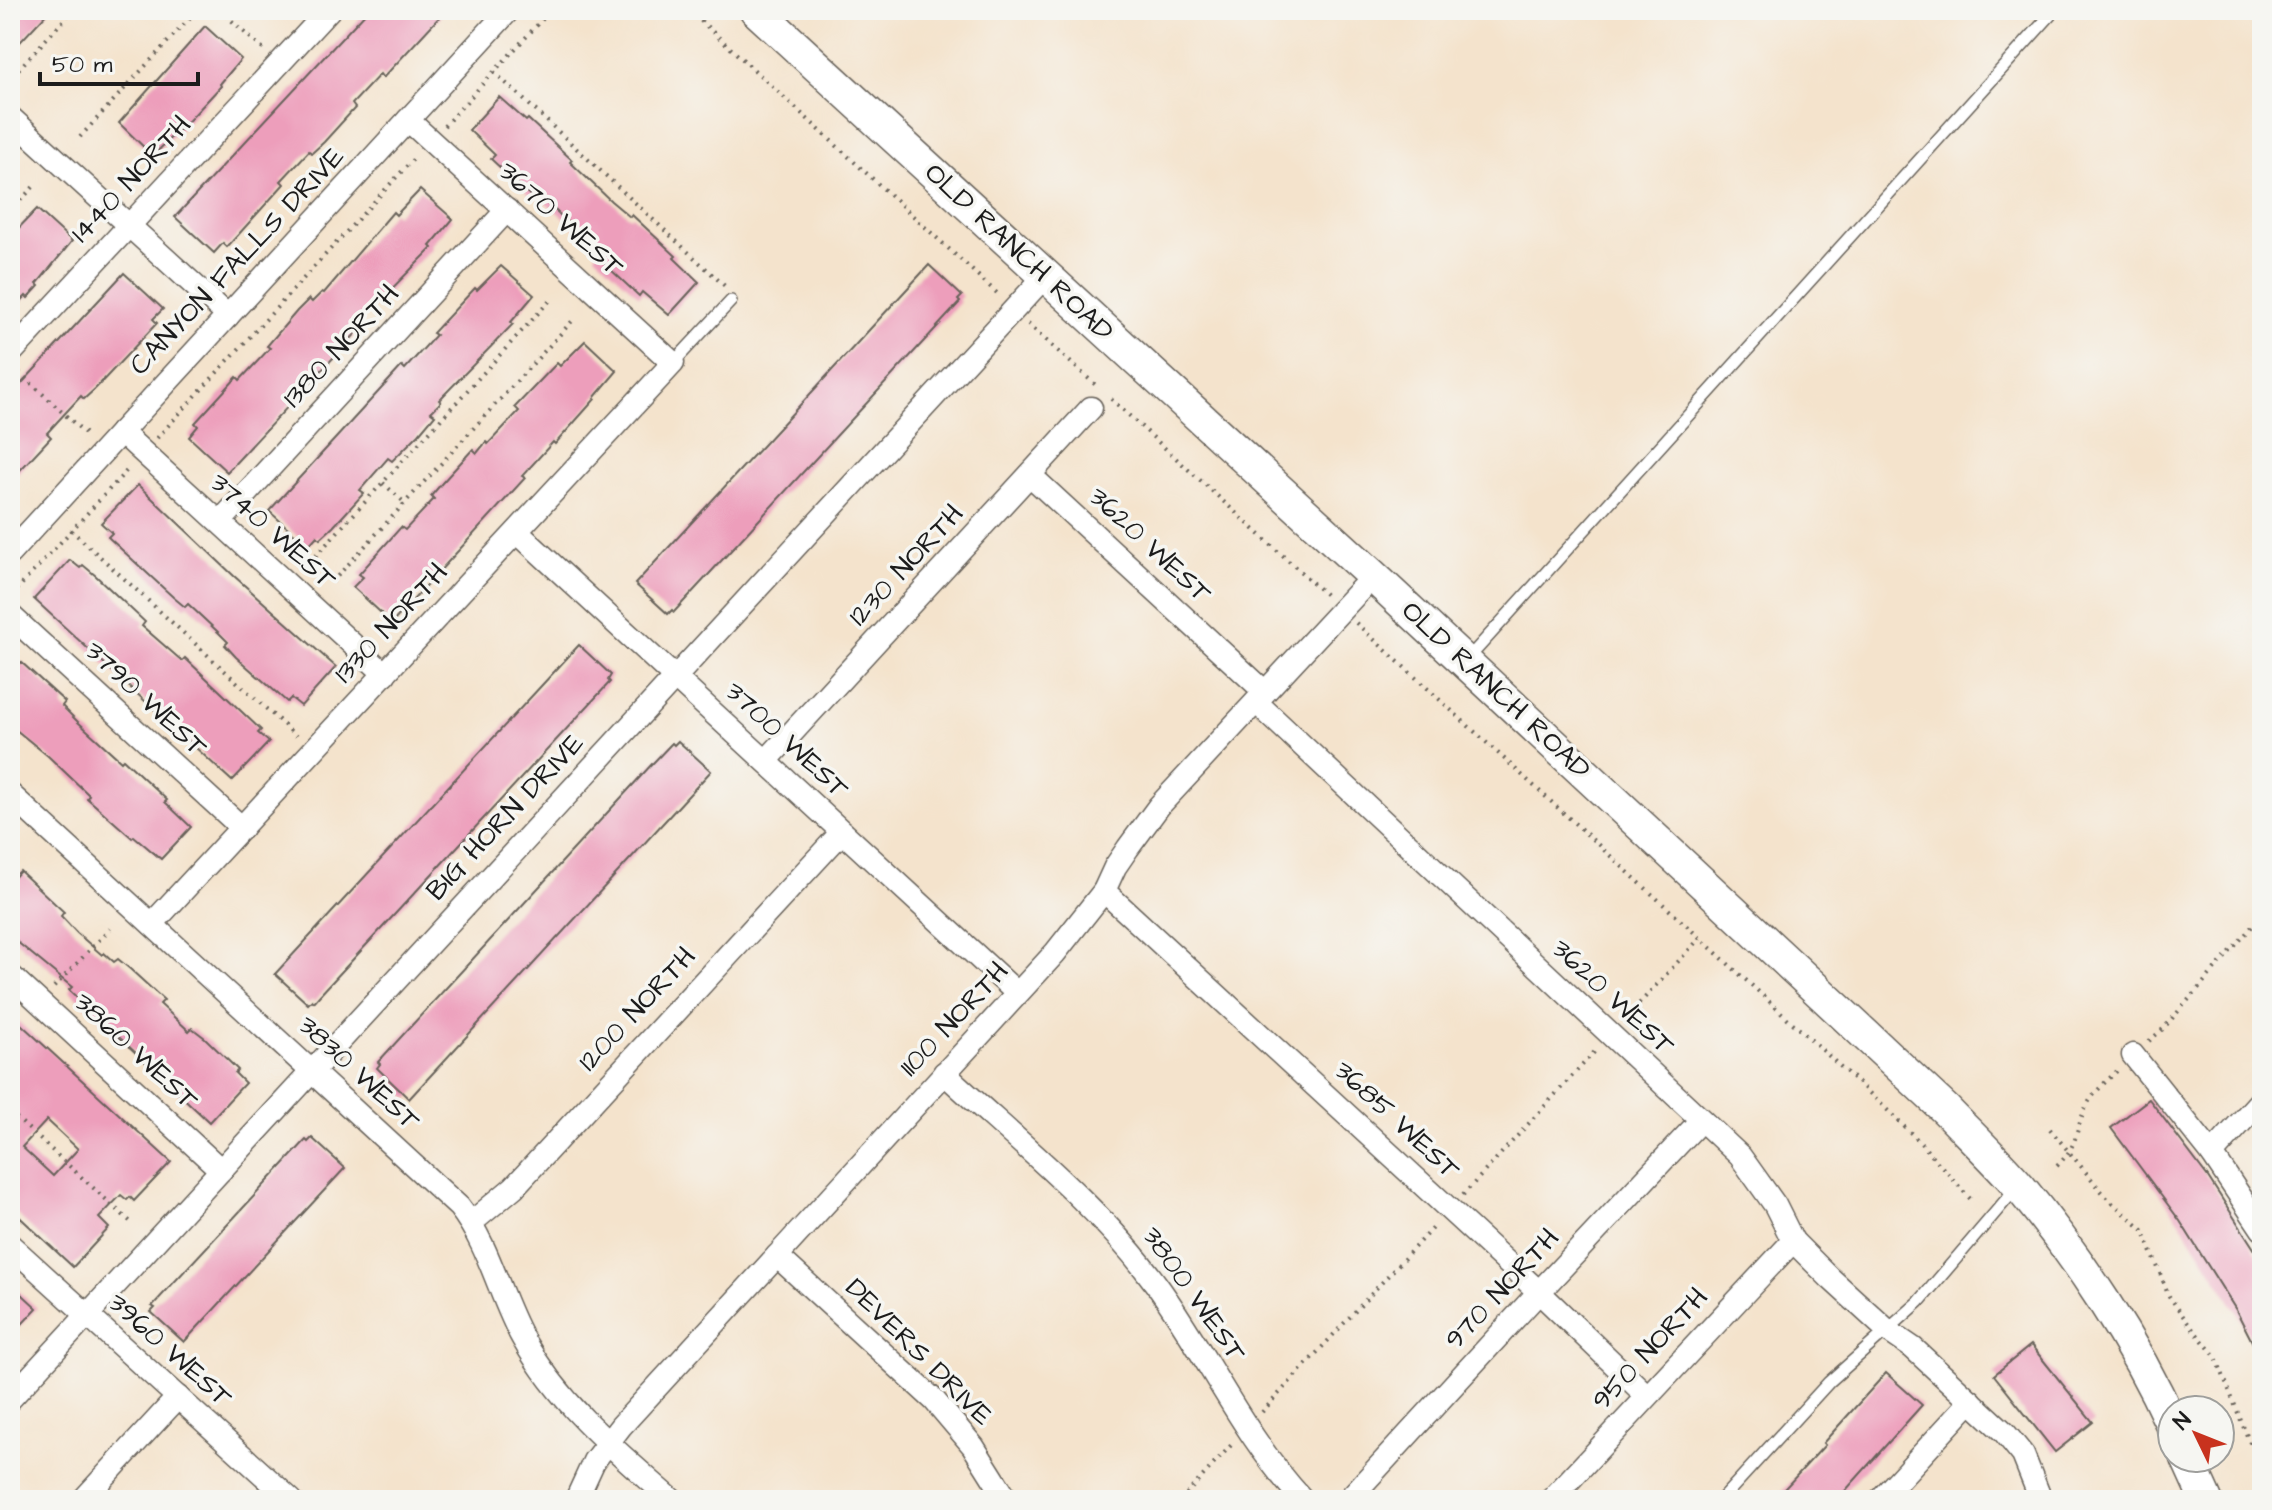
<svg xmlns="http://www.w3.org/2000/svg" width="2272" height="1510" font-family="'Architects Daughter',sans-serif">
<rect width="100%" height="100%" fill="#f6f6f2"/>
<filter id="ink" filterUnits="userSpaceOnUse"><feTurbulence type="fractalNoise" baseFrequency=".0125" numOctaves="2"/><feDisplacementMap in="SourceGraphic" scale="16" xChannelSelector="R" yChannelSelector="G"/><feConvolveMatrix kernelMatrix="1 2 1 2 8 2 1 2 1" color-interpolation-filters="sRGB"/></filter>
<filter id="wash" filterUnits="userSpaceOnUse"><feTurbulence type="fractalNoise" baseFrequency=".006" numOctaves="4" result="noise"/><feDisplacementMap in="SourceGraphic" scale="32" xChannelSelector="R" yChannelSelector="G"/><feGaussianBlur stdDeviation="1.8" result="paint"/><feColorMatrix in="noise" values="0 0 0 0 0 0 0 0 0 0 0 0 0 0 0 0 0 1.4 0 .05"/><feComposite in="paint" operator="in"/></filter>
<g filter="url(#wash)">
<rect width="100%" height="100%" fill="#f4e3cc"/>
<g id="blocks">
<g fill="#ed9ebb" fill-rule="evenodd">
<path d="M10,10H50L10,53Z"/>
<path d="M368,10H446L383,78L380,74L352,104L355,108L324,142L312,153L309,151L281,181L284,184L238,235L227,247L223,243L214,253L175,217Z"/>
<path d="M205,26L241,59L220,84L221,86L180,130L179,129L153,156L119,123Z"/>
<path d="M499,97L526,121L528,119L572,160L570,162L611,201L630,217L632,215L676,256L674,258L699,282L669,315L642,292L639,296L595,255L598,251L556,211L538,196L535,200L491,159L495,155L469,130Z"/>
<path d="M420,190L453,219L430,246L432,248L357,324L361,328L227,472L189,437L198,426L195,423L237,377L240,380L270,348L267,346L297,311L309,299L312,302L322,292L324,293L393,212L396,215Z"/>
<path d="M37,209L72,241L37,284L39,286L28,298L26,296L10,313V237Z"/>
<path d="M929,265L962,296L958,300L960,302L674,612L672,610L668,614L635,584Z"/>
<path d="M501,266L534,295L511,322L513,324L439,400L441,402L431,412L435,415L419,434L392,461L388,458L360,490L364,493L333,527L320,539L317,536L308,546L269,511L402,366L405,369L436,335L433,333L475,288L477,290Z"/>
<path d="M124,273L163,309L153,319L157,323L96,388L84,399L81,396L57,422L47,433L51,437L10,481V396Z"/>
<path d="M585,341L617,371L594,398L595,399L555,444L553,442L522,476L525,478L392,623L353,587L363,577L359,574L401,527L405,530L434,499L431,496L442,483L473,449L477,453L486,442L488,444L519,411L515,407L557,363L560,366Z"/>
<path d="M138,485L234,576L336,667L301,706L291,698L287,702L236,657L225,645L228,642L218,632L188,604L185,607L173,597L108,537L112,533L101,523Z"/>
<path d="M70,560L80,568L83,565L96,576L145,622L142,626L182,661L185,658L261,730L258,733L269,742L232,781L34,599Z"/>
<path d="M579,645L611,675L608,680L610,682L319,996L314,1002L312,1000L308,1004L275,974Z"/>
<path d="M10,658L18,665L21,662L65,702L62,706L78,722L121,761L123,759L167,800L165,802L191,827L161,859L134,836L132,838L87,798L89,795L48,756L10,725Z"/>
<path d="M678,741L711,771L409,1099L377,1068L380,1064L378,1062L653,763L672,743L674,745Z"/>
<path d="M20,871L64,912L61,916L77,933L102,955L104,953L114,962L118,959L130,969L164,1000L160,1004L189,1031L192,1028L205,1038L238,1070L235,1073L245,1083L209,1122L69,990L72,987L10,936V882Z"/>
<path d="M10,1014L171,1162L134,1201L130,1197L127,1200L121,1195L99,1218L109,1228L73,1267L10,1208ZM47,1120L78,1149L53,1176L22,1147Z"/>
<path d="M2149,1099L2208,1177L2262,1261V1361L2236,1310L2180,1221L2111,1128Z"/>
<path d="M312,1138L345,1168L184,1342L151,1312L155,1308L152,1306L306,1140L308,1142Z"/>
<path d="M10,1283L37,1308L10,1337Z"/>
<path d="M2031,1345L2093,1422L2055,1452L1994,1375Z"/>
<path d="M1886,1373L1922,1405L1837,1500H1774L1825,1445L1823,1443Z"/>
</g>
</g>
</g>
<g filter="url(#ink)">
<use href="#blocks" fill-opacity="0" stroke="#68625a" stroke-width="2"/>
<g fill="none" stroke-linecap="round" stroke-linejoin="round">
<g stroke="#68625a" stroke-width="14">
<g id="lane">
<path d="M673,363L731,301"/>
<path d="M1466,661L2055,10"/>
<path d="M1721,1500L1829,1382L1919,1302L2017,1187"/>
</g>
</g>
<g stroke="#68625a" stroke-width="25">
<g id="street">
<path d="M10,117L228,316"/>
<path d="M10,354L329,10"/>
<path d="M121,432L385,674"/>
<path d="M1030,475L1265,692"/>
<path d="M220,522L507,210"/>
<path d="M517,532L1017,993"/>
<path d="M10,553L509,10"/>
<path d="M10,615L242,828"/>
<path d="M1256,702L1740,1156L1775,1205L1793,1241L1830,1278L1888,1331L1913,1348L2005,1433L2023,1455L2041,1500"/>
<path d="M766,761L1091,408"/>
<path d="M10,794L459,1207C490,1246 499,1296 523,1339C560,1405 616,1451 672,1500"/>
<path d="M1104,891L1539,1292L1647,1396"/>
<path d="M152,924L673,363L408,120"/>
<path d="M10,975L221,1170"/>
<path d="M2133,1055L2212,1154L2262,1229"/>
<path d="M944,1073C1015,1139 1099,1206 1156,1284C1207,1354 1243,1436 1303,1500"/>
<path d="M2212,1154L2262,1099"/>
<path d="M471,1223L514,1187L842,832"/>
<path d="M10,1245L291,1500"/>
<path d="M777,1256L934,1400L973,1446L1007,1500"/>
<path d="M10,1399L1045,276"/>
<path d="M83,1500L178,1397"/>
<path d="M576,1500L594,1461L621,1426L1055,953L1104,891L1115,867L1128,848L1159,806L1373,576"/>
<path d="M1348,1500L1539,1292L1701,1120"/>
<path d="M1551,1500L1793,1241"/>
<path d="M1880,1500L1971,1401"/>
</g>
</g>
<g stroke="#68625a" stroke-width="35">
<g id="secondary">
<path d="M756,10L1373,576L1946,1110C1970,1135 1996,1160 2019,1186C2078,1257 2134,1341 2172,1425"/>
<path d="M2187,1458L2206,1500"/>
</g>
</g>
<g stroke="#68625a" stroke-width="4" stroke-dasharray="2 6" stroke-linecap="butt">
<path d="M220,10L266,52"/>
<path d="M689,10L999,295"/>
<path d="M494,72L727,288"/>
<path d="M13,75L73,10"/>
<path d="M444,126L551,10"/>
<path d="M80,137L197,10"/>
<path d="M10,212L35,185"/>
<path d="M1028,324L1099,388"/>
<path d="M19,372L89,437"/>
<path d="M1111,399L1326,595"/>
<path d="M157,438L416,156"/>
<path d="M383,483L405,503"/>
<path d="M71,530L296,736"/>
<path d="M310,562L553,297"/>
<path d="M332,582L575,318"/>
<path d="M11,596L130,467"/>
<path d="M1356,623L1878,1101L1917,1139L1974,1203"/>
<path d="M54,987L110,929"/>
<path d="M1623,1021L1700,938"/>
<path d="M2149,1041L2163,1029L2262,915"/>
<path d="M10,1112L134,1225"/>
<path d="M2050,1129L2108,1199L2143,1230L2169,1296L2188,1323L2216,1357L2249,1441L2262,1461"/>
<path d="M2057,1166C2079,1144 2074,1134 2085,1109C2092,1093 2108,1080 2119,1069"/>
<path d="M1463,1195L1598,1048"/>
<path d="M1262,1412L1435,1225"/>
<path d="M1181,1500L1234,1442"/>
</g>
<use href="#lane" stroke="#fff" stroke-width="11"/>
<use href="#street" stroke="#fff" stroke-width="22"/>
<use href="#secondary" stroke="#fff" stroke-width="32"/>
</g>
</g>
<g text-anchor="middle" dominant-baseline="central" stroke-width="7" stroke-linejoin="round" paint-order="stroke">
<g font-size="28" fill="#1c1c1c" stroke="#f6f6f2">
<text transform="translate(131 179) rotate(-47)">1440 NORTH</text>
<text transform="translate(561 219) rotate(42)">3670 WEST</text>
<text transform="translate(1019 252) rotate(43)">OLD RANCH ROAD</text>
<text transform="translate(237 261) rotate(-47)">CANYON FALLS DRIVE</text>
<text transform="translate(341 346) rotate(-47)">1380 NORTH</text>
<text transform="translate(273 531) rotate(42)">3740 WEST</text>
<text transform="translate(1150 545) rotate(43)">3620 WEST</text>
<text transform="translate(906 565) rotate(-47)">1230 NORTH</text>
<text transform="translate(391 623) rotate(-47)">1330 NORTH</text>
<text transform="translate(1496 690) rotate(43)">OLD RANCH ROAD</text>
<text transform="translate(146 699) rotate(43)">3790 WEST</text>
<text transform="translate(787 740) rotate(43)">3700 WEST</text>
<text transform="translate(505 817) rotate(-47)">BIG HORN DRIVE</text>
<text transform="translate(1613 997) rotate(43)">3620 WEST</text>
<text transform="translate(637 1009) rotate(-47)">1200 NORTH</text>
<text transform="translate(954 1019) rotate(-47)">1100 NORTH</text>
<text transform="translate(136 1051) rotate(43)">3860 WEST</text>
<text transform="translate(359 1073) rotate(43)">3830 WEST</text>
<text transform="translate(1397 1120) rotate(43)">3685 WEST</text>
<text transform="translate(1502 1289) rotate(-47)">970 NORTH</text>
<text transform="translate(1194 1294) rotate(55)">3800 WEST</text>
<text transform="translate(1650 1349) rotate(-47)">950 NORTH</text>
<text transform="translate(170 1350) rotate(42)">3960 WEST</text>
<text transform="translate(919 1352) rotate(45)">DEVERS DRIVE</text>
</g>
</g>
<rect width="2272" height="1510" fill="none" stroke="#f6f6f2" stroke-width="40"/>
<g transform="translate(2196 1434) rotate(313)"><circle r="38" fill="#f6f6f2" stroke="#9f9f9c" stroke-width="2"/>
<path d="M0-6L14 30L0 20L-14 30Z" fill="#c8321e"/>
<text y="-12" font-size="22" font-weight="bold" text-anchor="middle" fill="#1c1c1c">N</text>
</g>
<path d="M40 72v12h158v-12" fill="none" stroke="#1c1c1c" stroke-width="4"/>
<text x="52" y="72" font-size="24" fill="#1c1c1c" stroke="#f6f6f2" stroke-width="6" paint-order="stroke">50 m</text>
</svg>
